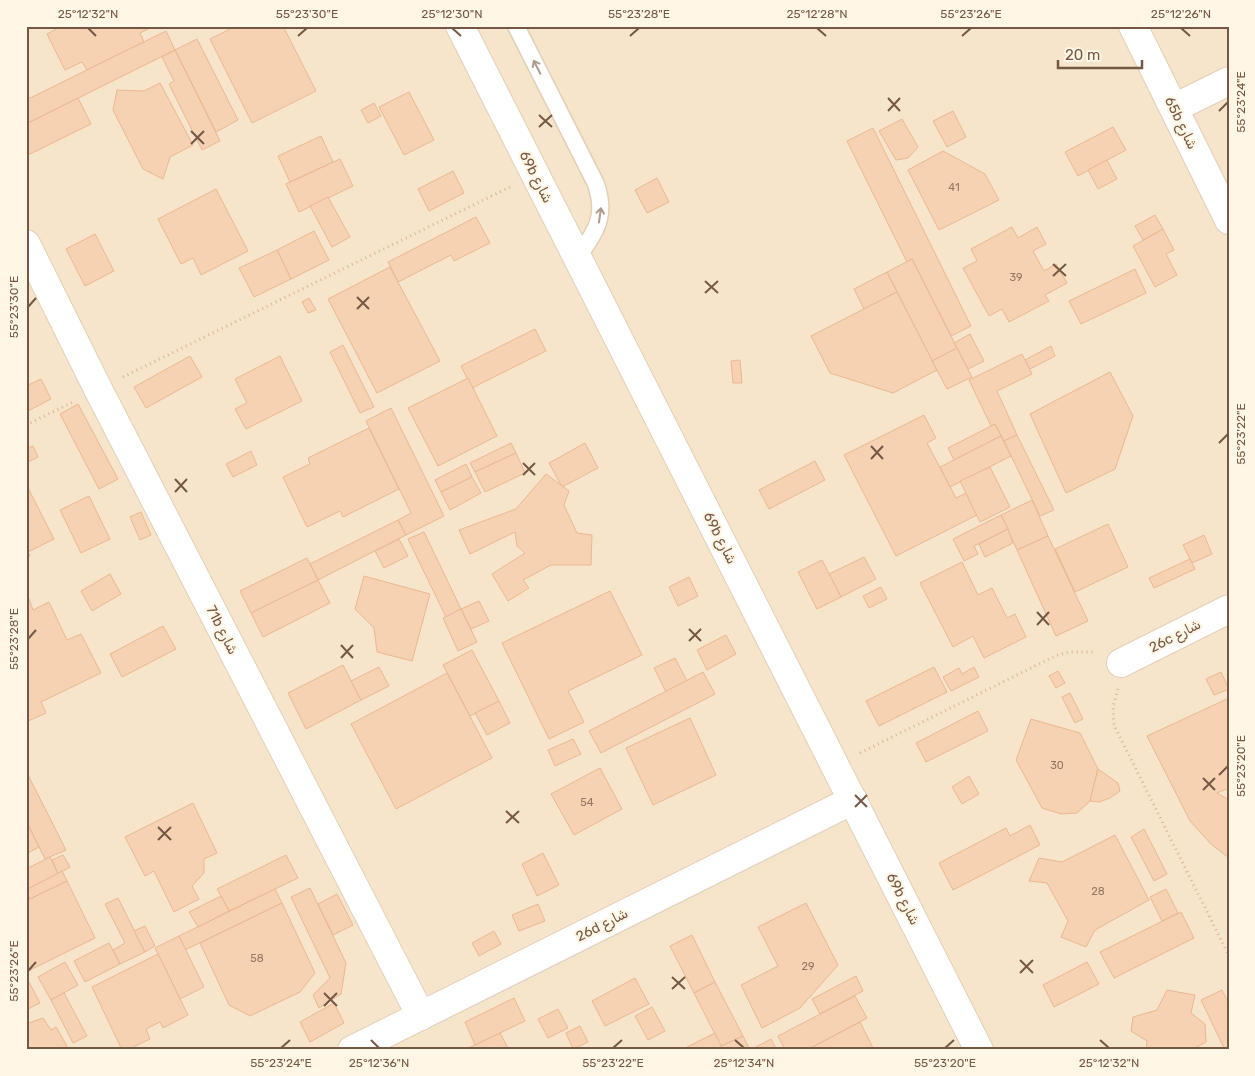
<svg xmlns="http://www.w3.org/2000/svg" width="1255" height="1076" font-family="Rubik,'Noto Naskh Arabic',sans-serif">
<rect width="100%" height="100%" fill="#fef3dc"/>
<rect fill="#f6e5ca" x="26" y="26" width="1203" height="1024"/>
<g fill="#f6d1b2" stroke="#eab891">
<path d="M54,26H152V27L140,33L144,42L87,70L82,62L65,70L47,34L56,29Z"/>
<path d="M236,26H283L316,91L252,123L210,39Z"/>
<path d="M166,31L175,50L26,124V100Z"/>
<path d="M197,39L238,120L216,132L175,50Z"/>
<path d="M175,50L220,141L202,150L169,84L174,81L162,57Z"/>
<path d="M160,83L193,145L170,157L163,179L143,169L113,110L117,90L144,91Z"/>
<path d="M409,92L434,140L404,155L379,107Z"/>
<path d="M78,98L91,124L26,156V124Z"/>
<path d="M374,103L381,116L368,123L361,110Z"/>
<path d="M953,111L966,137L947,147L933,121Z"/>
<path d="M902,119L918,147L908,158L896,160L879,131Z"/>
<path d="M1113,127L1126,150L1078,176L1065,152Z"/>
<path d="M873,128L971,326L951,336L912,259L907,262L847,141Z"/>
<path d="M321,136L333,162L290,182L278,156Z"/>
<path d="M943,151L985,174L999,200L939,230L908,170Z"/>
<path d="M340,159L353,186L299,212L286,184Z"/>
<path d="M1107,160L1117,179L1098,189L1088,170Z"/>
<path d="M453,171L464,193L429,211L418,189Z"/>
<path d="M657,178L669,202L647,213L635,190Z"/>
<path d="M216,189L248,251L201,275L193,258L181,264L158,219Z"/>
<path d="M328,197L350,237L332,247L310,206Z"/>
<path d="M1155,215L1163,229L1143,240L1135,226Z"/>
<path d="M476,217L490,243L454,261L451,255L398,282L388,262Z"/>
<path d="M1012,227L1018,238L1037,227L1046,244L1033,251L1044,271L1056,264L1067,283L1045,295L1049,301L1009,322L1002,309L989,316L963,268L977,261L971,249Z"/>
<path d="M1163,229L1174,250L1166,254L1177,275L1155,287L1133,246Z"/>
<path d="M314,231L329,260L291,279L277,250Z"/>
<path d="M95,234L114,271L85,286L66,249Z"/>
<path d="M277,250L291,279L254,297L239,268Z"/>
<path d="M912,259L957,348L932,361L887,272Z"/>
<path d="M390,267L440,361L377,393L328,299Z"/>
<path d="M1135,269L1146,293L1081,324L1069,301Z"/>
<path d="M887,272L897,292L864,309L854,289Z"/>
<path d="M897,292L937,370L893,393L830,373L811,336Z"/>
<path d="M309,298L316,310L308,313L302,302Z"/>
<path d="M535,329L546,351L472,388L461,366Z"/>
<path d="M970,334L984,361L968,369L954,343Z"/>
<path d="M343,345L374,407L360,413L330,352Z"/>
<path d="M1051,346L1055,356L1030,369L1025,360Z"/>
<path d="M957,348L972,377L947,389L932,361Z"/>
<path d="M1022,354L1032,374L997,391L1017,435L1004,441L995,424L991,426L969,380Z"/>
<path d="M190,356L202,377L146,408L134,387Z"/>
<path d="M280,356L302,401L246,429L235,409L247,403L235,379Z"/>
<path d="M740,360L742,383H733L731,361Z"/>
<path d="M1110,372L1133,416L1115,469L1066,493L1030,414Z"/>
<path d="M468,378L497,436L438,466L408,408Z"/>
<path d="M41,379L51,399L26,412V386Z"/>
<path d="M78,404L118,479L99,489L60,414Z"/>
<path d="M391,408L444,516L406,535L398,520L411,513L366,421Z"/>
<path d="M924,415L936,438L927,443L956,498L966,493L977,515L896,556L844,455Z"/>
<path d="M995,424L1001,436L954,460L948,448Z"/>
<path d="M369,428L399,489L343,517L340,511L307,527L283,477L310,464L308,458Z"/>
<path d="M1017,435L1054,510L1040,516L1004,441Z"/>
<path d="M1001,436L1011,456L950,487L940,467Z"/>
<path d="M511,443L516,453L475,472L470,463Z"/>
<path d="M585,443L598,468L562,487L549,463Z"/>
<path d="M33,446L38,457L26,463V449Z"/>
<path d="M251,451L257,465L233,477L226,464Z"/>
<path d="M516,453L525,473L485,492L475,472Z"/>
<path d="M815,461L825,480L769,509L759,490Z"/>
<path d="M466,464L472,477L441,492L435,480Z"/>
<path d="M990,467L1010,507L980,522L960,481Z"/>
<path d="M546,474L569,491L564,505L577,533L592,535L591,565H551L523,580L529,588L508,601L492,574L525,553L517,546L515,532L470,554L459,530L516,509Z"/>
<path d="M472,477L481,493L450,510L441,492Z"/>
<path d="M26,484L54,539L28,552L30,556L26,558Z"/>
<path d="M89,496L110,539L81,553L60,510Z"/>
<path d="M1032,500L1048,536L1017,550L1001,515Z"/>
<path d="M141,512L151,535L140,540L130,517Z"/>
<path d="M1001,515L1008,529L974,546L978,554L964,561L953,539Z"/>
<path d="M398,520L406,535L318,580L310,564Z"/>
<path d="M1108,524L1128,567L1075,592L1055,549Z"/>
<path d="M1008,529L1013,543L985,557L979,544Z"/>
<path d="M424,532L461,609L446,617L408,539Z"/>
<path d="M1204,535L1212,554L1192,563L1183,545Z"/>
<path d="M1048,536L1088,621L1056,636L1017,550Z"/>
<path d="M399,539L408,556L384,568L375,551Z"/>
<path d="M864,557L876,579L841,597L829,574Z"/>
<path d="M307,558L318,580L251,613L240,591Z"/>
<path d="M1190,559L1195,569L1154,588L1149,578Z"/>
<path d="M822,560L841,597L817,609L798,572Z"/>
<path d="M962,562L978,595L992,588L1007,618L1015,614L1026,637L984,658L973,636L953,647L920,583Z"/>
<path d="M110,574L121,594L92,611L81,591Z"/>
<path d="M364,576L430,594L412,661L377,652L374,628L355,609Z"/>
<path d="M689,577L698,596L678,606L669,587Z"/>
<path d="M318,580L330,603L263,637L251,613Z"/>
<path d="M881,587L887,599L869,608L863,596Z"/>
<path d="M610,591L642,655L568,691L584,722L549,739L502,643Z"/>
<path d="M29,599L33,610L49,602L67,640L81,634L101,673L41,702L46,713L26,722V600Z"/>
<path d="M479,601L489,621L471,629L461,609Z"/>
<path d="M461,609L477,642L458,651L443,618Z"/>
<path d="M163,626L176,649L122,677L110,654Z"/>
<path d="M726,635L736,654L707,670L697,650Z"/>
<path d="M472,650L499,701L470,716L443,665Z"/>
<path d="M675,658L687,681L666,692L654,668Z"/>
<path d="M343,665L361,700L306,729L288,693Z"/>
<path d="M379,667L389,686L361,700L351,681Z"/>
<path d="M934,667L947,692L879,726L866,701Z"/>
<path d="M974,667L979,677L951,691L943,677L959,668L962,674Z"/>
<path d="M1058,671L1065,683L1056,688L1049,676Z"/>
<path d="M703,672L715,694L601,753L589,731Z"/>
<path d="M1221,672L1229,689L1214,695L1206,679Z"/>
<path d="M447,673L492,758L396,809L351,724Z"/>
<path d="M1070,693L1083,719L1075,723L1062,697Z"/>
<path d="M1229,698V788L1217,793L1229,800V858L1211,844L1190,821L1147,736Z"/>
<path d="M499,701L510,723L487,735L475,713Z"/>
<path d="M978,711L988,731L926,762L916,743Z"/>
<path d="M690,718L716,775L653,805L626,748Z"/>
<path d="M1031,719L1080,733L1098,769L1090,801L1077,813L1061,814L1042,808L1016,760Z"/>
<path d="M573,739L581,754L555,766L548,750Z"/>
<path d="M600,768L622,809L574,835L551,794Z"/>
<path d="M1098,769L1118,783L1120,791L1110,798L1099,802L1090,801Z"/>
<path d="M26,771L66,850L45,859L26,821Z"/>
<path d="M969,776L979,794L962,804L952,787Z"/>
<path d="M193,803L217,853L204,859V873L192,886L199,899L174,912L154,871L145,876L125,837Z"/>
<path d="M26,821L39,847L26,854Z"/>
<path d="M1030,825L1040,845L953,890L939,863L1006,828L1010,836Z"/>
<path d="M1144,829L1167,874L1154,881L1131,837Z"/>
<path d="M1115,835L1149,900L1095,930L1086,947L1061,937L1068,921L1047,883L1029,881L1039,858L1062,862Z"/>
<path d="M543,853L559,885L537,896L522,864Z"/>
<path d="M63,855L70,867L58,874L52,860Z"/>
<path d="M286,855L298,878L229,911L217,889Z"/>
<path d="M50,857L58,874L26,890V869Z"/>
<path d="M62,871L67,881L30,899L26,890Z"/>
<path d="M67,881L95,938L26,972V901Z"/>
<path d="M310,888L346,963L341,994L319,1008L313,995L330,978L291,897Z"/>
<path d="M275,889L282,903L185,950L179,936Z"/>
<path d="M1166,889L1178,913L1162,921L1150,897Z"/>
<path d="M337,894L353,925L333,935L318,904Z"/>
<path d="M221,896L229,911L198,927L189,912Z"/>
<path d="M118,898L145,952L120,964L113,950L125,943L105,904Z"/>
<path d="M282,903L315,973L300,992L250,1016L229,1005L200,943Z"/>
<path d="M806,903L838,965L800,1008L762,1028L741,985L778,966L758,927Z"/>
<path d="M538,904L545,921L519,931L512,915Z"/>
<path d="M1181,912L1194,938L1114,978L1100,952Z"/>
<path d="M145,926L155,946L145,952L134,931Z"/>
<path d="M494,931L501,944L479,956L472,943Z"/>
<path d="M692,935L715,982L694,993L670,946Z"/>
<path d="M179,936L204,987L180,999L155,948Z"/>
<path d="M109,943L120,964L85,982L74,961Z"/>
<path d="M158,954L188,1015L163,1028L160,1022L146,1029L150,1039L127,1050H122L92,987Z"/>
<path d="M65,962L78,985L51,1000L38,977Z"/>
<path d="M1087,962L1099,984L1054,1007L1043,985Z"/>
<path d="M856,976L863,991L820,1014L812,999Z"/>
<path d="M635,978L649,1004L605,1026L592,1001Z"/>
<path d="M29,982L40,1003L26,1010V983Z"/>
<path d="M715,982L743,1036L721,1046L694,993Z"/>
<path d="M1167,990L1195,995L1191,1013L1205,1024L1206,1042L1191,1050H1146L1147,1041L1131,1031L1133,1017L1157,1010Z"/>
<path d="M1222,990L1229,1004V1050H1225L1201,1000Z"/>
<path d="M64,993L87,1036L73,1043L51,1000Z"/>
<path d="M855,996L867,1018L807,1050H785L778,1036Z"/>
<path d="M514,998L525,1021L475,1045L465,1022Z"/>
<path d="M334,1003L344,1023L310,1042L300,1022Z"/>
<path d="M652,1007L665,1031L648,1040L635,1016Z"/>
<path d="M558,1009L568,1028L548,1038L538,1019Z"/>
<path d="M43,1018L51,1030L56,1027L67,1046L62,1050H26V1024Z"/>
<path d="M860,1022L874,1050H807Z"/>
<path d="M580,1026L588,1042L573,1049L566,1033Z"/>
<path d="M500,1033L509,1050L466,1049L475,1045Z"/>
<path d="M715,1033L723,1050H689L687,1047Z"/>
<path d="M743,1036L750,1050H723L721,1046Z"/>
<path d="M771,1039L777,1050H750Z"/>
</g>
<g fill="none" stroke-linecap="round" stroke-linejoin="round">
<g stroke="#e2cfb8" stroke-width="19">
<path id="service" d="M516,26L596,184C607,217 596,231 578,257"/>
</g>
<g stroke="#e2cfb8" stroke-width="30">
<g id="minor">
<path d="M460,26L979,1050"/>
<path d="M1133,26L1229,220"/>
<path d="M1174,108L1229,81"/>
<path d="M26,244L98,389L421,1016"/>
<path d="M1121,663L1229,609"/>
<path d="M352,1050L853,800"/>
</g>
</g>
<g stroke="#dab496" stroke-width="3" stroke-dasharray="1 4" stroke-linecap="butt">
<path d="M123,377L510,187"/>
<path d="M26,425L73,402"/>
<path d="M1118,689L1113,707L1114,725L1229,956"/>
<path d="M860,753L1055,656L1069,652H1095"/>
</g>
<use href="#service" stroke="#fff" stroke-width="16"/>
<use href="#minor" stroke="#fff" stroke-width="28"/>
</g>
<defs><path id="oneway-shaft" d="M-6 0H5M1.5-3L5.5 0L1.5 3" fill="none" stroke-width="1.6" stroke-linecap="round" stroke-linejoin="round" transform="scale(1.25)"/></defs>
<g stroke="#ac9b8f">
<use href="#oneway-shaft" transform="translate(537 67) rotate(-117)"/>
<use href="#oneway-shaft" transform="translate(600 215) rotate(-82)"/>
</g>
<path fill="none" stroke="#755844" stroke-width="2" d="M88,28L96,36M452,28L461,36M817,28L826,36M1181,28L1190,36M298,36L307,28M630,36L639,28M962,36L971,28M888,98L900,111M888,111L900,98M1219,111L1228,102M539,115L552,127M539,127L552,115M191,131L204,144M191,144L204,131M1053,264L1066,276M1053,276L1066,264M705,281L718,293M705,293L718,281M357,297L369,309M28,307L36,298M357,309L369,297M1219,443L1228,434M871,446L883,459M871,459L883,446M523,463L535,475M523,475L535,463M175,479L187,492M175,492L187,479M1037,612L1049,625M1037,625L1049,612M689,629L701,641M28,639L36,630M689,641L701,629M341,645L353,658M341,658L353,645M1219,775L1228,766M1203,778L1215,790M1203,790L1215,778M855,795L867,807M855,807L867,795M506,811L519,823M506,823L519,811M158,827L171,840M158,840L171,827M1020,960L1033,973M28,971L36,962M1020,973L1033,960M672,977L685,989M672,989L685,977M324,993L337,1006M324,1006L337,993M371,1040L379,1048M735,1040L744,1048M1100,1040L1109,1048M281,1048L290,1040M613,1048L622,1040M945,1048L954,1040"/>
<g text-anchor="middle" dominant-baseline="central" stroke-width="4.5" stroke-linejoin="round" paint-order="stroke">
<g font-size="11" fill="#957660">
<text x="954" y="187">41</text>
<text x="1016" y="277">39</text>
<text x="1057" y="765">30</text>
<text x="587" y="802">54</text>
<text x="1098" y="891">28</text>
<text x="257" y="958">58</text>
<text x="808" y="966">29</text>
</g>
<g font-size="14" fill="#755844" stroke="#fff6e5">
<text transform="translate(1181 123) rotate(64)">65b شارع</text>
<text transform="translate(536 177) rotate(63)">69b شارع</text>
<text transform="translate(720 538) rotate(63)">69b شارع</text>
<text transform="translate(222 630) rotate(63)">71b شارع</text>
<text transform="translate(1175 636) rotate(-27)">26c شارع</text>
<text transform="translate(903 899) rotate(63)">69b شارع</text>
<text transform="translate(602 925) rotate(-27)">26d شارع</text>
</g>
</g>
<rect width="1255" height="1076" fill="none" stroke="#fff6e5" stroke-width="55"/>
<path d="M1058 60v8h84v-8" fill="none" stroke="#755844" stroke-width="2.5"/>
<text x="1065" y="60" font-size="15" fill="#755844" stroke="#fff6e5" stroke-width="4" paint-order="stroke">20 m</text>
<rect x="28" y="28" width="1200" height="1020" fill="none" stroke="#755844" stroke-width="2"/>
<g font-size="12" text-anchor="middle" fill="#755844">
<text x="88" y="18">25°12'32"N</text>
<text x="307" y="18">55°23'30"E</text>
<text x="452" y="18">25°12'30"N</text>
<text x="639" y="18">55°23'28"E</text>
<text x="817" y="18">25°12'28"N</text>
<text x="971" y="18">55°23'26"E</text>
<text x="1181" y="18">25°12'26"N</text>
<text transform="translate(1241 102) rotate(-90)" y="4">55°23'24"E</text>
<text transform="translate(14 307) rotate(-90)" y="4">55°23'30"E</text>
<text transform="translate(1241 434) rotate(-90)" y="4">55°23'22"E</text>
<text transform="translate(14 639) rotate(-90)" y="4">55°23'28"E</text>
<text transform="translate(1241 766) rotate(-90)" y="4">55°23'20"E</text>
<text transform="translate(14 971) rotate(-90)" y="4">55°23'26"E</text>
<text x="281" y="1067">55°23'24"E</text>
<text x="379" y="1067">25°12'36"N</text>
<text x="613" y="1067">55°23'22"E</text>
<text x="744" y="1067">25°12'34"N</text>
<text x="945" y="1067">55°23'20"E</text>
<text x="1109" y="1067">25°12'32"N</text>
</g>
</svg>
